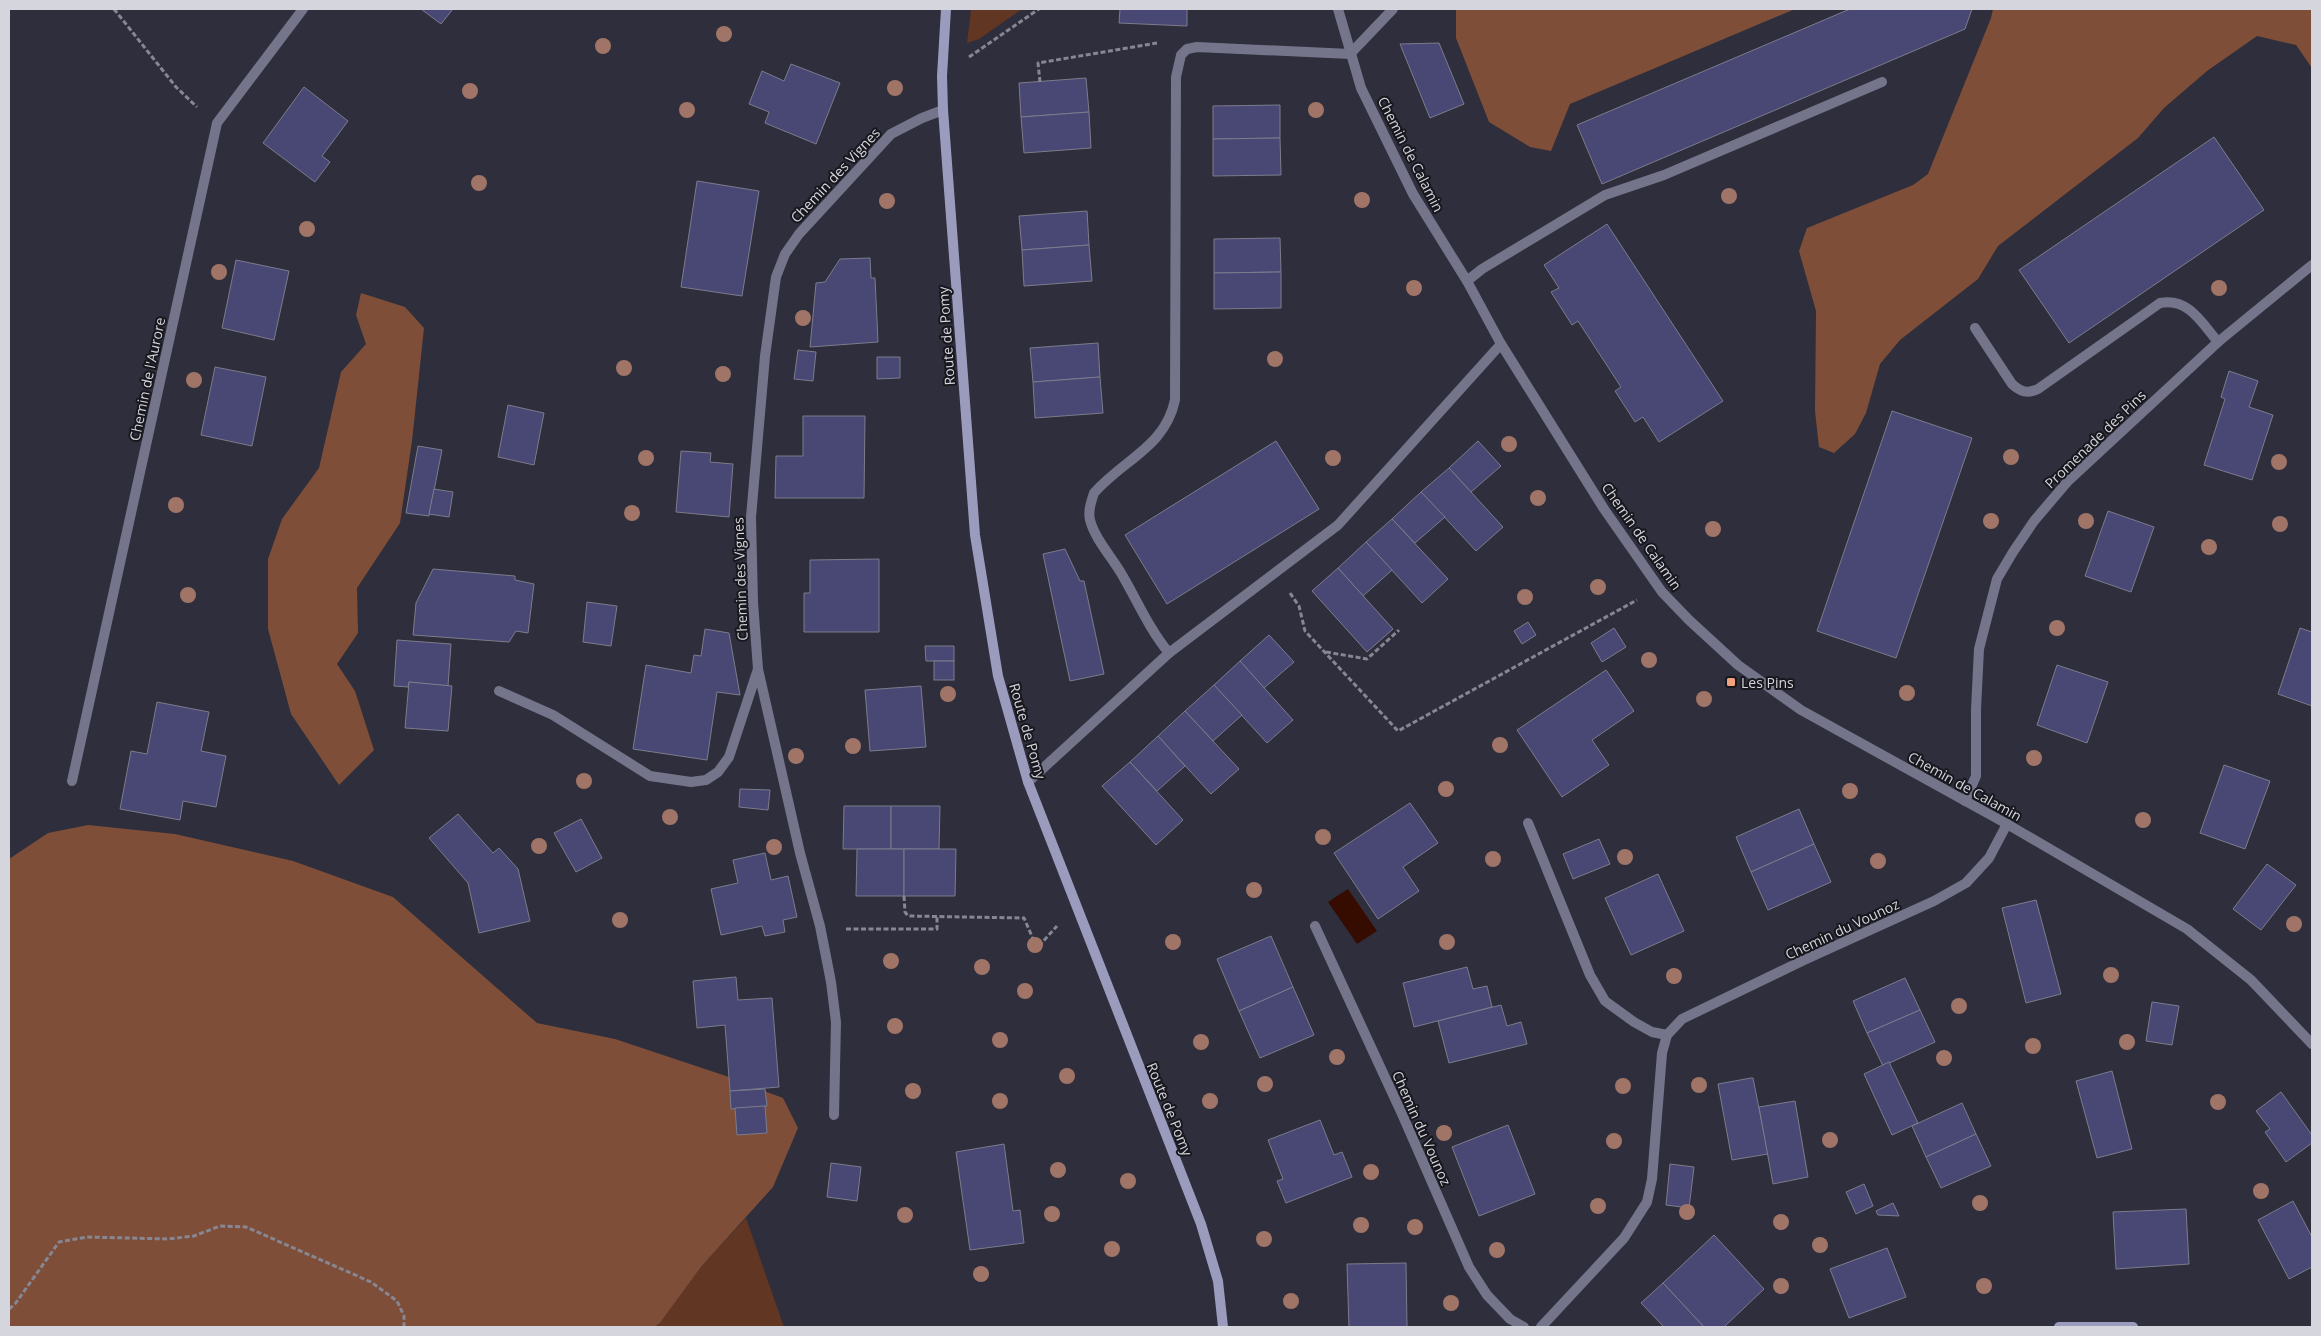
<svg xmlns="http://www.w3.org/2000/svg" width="2321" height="1336" font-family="'Open Sans',sans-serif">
<rect width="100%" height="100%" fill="#2e2e3c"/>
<g fill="#613623">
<path d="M971,9H1022L979,39L967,43Z"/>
<path d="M746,1218L784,1327H654L660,1323L701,1267Z"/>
</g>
<g fill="#7e4e38">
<path d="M1456,9H1795L1570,104L1551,151L1530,147L1489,122L1456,38Z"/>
<path d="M1993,9H2312V68L2296,45L2257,36L2207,71L2164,108L2138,138L1998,246L1978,279L1900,340L1880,364L1866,413L1855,434L1834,453L1819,447L1815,411L1816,311L1799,251L1807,228L1913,185L1928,174L1991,18Z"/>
<path d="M361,293L405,307L424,328L412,441L400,523L357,588L358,633L337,664L355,691L374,750L339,785L291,714L268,629V559L282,519L319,468L341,372L366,344L356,315Z"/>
<path d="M88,825L175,834L293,861L393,897L537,1023L615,1039L729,1077L730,1091L759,1089L783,1098L798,1128L773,1187L701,1267L660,1323L654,1327H9V859L48,833Z"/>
</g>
<path fill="#360c00" d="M1348,889L1377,931L1357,944L1328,902Z"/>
<g fill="#494774" stroke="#7b7c8c">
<path d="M421,9H453L441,24Z"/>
<path d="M1120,9H1187V26L1119,23Z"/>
<path d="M1850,9H1972L1965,29L1602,184L1577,125Z"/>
<path d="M1439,43L1464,104L1430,118L1400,44Z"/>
<path d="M791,64L840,83L816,144L765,123L769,112L749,104L762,71L784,81Z"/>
<path d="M1086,78L1089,112L1021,117L1019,83Z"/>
<path d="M304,87L348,121L322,156L330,162L315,182L263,143Z"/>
<path d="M1280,105V138L1213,139V106Z"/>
<path d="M1089,112L1091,148L1024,153L1021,117Z"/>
<path d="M2214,137L2264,210L2069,343L2019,270Z"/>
<path d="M1280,138L1281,175L1213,176V139Z"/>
<path d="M697,181L759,191L742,296L681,287Z"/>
<path d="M1087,211L1089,245L1022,250L1019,216Z"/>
<path d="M1607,224L1723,401L1659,442L1643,417L1635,422L1615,391L1621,387L1578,321L1572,325L1551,292L1559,288L1544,265Z"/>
<path d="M1280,238L1281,272L1214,273V239Z"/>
<path d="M1089,245L1092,281L1024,286L1022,250Z"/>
<path d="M870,258L871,278H875L878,342L810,347L816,283L825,282L840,259Z"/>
<path d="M236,260L289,271L274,340L222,328Z"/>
<path d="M1281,272V308L1214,309V273Z"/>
<path d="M1098,343L1100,377L1033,382L1030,348Z"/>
<path d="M798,350L816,352L813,381L794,379Z"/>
<path d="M877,357H900V378L877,379Z"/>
<path d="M215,367L266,377L252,446L201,435Z"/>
<path d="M2229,371L2258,381L2249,407L2273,415L2252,480L2204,465L2225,399L2221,397Z"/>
<path d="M1100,377L1103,413L1035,418L1033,382Z"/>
<path d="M508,405L544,413L534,465L498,457Z"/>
<path d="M1892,411L1972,438L1896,658L1817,631Z"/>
<path d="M803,416H865L864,498H775L776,456H803Z"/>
<path d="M1276,441L1319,509L1167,604L1125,535Z"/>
<path d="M1478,441L1501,466L1471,492L1449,468Z"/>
<path d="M418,446L442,450L429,516L406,513Z"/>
<path d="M681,451L711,453L710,462L733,464L729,517L676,512Z"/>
<path d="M1449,468L1503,527L1476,551L1421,492Z"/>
<path d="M434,489L453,492L449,517L429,514Z"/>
<path d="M1421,492L1445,517L1415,543L1392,519Z"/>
<path d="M2108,511L2154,527L2131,592L2085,576Z"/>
<path d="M1392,519L1448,579L1422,603L1366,542Z"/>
<path d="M1366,542L1392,570L1363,596L1338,568Z"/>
<path d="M1065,549L1080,581H1084L1104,674L1070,681L1043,554Z"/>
<path d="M879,559V632H804V593H810V560Z"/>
<path d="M1338,568L1393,629L1367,652L1312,591Z"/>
<path d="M433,569L515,576V580L534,584L528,633L516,631L509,642L413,635L416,603Z"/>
<path d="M587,602L617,606L611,646L583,642Z"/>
<path d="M1528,622L1536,635L1522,644L1514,631Z"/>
<path d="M1614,628L1626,647L1602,662L1591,643Z"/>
<path d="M2300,628L2312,632V706L2278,694Z"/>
<path d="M705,629L729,633L740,695L717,692L707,760L633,749L646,665L691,673L694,655L701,656Z"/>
<path d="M1269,635L1294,662L1264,688L1240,661Z"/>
<path d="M397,640L451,644L448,686L409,682L408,687L394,686Z"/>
<path d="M925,646H954V661H926Z"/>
<rect x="934" y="661" width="20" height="19"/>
<path d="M1240,661L1293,720L1267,743L1214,685Z"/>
<path d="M2057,665L2108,682L2087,743L2037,725Z"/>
<path d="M1606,670L1634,711L1592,740L1609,765L1562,797L1517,730Z"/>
<path d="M409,682L452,686L448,731L405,728Z"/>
<path d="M1214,685L1242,715L1213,741L1185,711Z"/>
<path d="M921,686L926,747L870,751L865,690Z"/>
<path d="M157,702L209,712L201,751L226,756L216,807L183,801L180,820L120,809L131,751L147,754Z"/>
<path d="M1185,711L1239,769L1211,794L1158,736Z"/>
<path d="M1158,736L1185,766L1157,791L1130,762Z"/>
<path d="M1130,762L1183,820L1156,845L1102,786Z"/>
<path d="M2224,765L2270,781L2245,849L2200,833Z"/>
<path d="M740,789L770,790L768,810L739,807Z"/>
<path d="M1410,803L1438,843L1403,867L1419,891L1378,919L1334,853Z"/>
<path d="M844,806H891V849H843Z"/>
<path d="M891,806H940L939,849H891Z"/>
<path d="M1799,809L1814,844L1751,872L1736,837Z"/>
<path d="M458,814L493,853L499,848L518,869L530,921L479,933L468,883L429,838Z"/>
<path d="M581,819L602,858L576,872L554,833Z"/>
<path d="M1599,839L1610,864L1573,879L1563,854Z"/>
<path d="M1814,844L1831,882L1768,910L1751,872Z"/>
<path d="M857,849H904V896H856Z"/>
<path d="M904,849H956L955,896H904Z"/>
<path d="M765,853L771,880L788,876L797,917L783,920L785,932L765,936L762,926L721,935L711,889L738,883L733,860Z"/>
<path d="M2267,864L2296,885L2261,930L2233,909Z"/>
<path d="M1658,874L1684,931L1631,955L1605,898Z"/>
<path d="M2036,900L2061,994L2026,1003L2002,908Z"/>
<path d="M1271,936L1293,987L1239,1011L1217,959Z"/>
<path d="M1467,967L1473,989L1487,986L1492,1007L1414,1027L1403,983Z"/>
<path d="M736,977L738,1000L772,998L779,1087L730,1091L725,1025L697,1028L693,981Z"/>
<path d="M1905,978L1920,1010L1867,1033L1853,1001Z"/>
<path d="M1293,987L1314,1035L1260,1058L1239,1011Z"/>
<path d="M2152,1002L2179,1006L2172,1045L2146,1041Z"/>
<path d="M1501,1005L1507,1026L1521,1022L1527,1044L1449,1063L1438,1021Z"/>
<path d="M1920,1010L1935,1042L1883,1066L1867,1033Z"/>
<path d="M1889,1062L1918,1123L1892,1135L1864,1074Z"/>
<path d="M2112,1071L2132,1149L2097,1158L2076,1081Z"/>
<path d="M1751,1078H1753L1768,1154L1732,1160L1718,1084Z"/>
<path d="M765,1089L767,1106L731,1109L730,1091Z"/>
<path d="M2281,1092L2312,1135V1143L2286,1162L2265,1132L2270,1129L2256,1111Z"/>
<path d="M1795,1101L1808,1177L1773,1184L1759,1107Z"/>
<path d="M1962,1103L1976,1134L1926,1157L1912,1126Z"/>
<path d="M765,1106L767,1133L737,1135L735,1108Z"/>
<path d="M1320,1120L1334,1155L1342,1152L1352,1177L1286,1203L1277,1181L1283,1179L1268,1140Z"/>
<path d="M1508,1125L1535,1194L1479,1216L1452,1147Z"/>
<path d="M1976,1134L1991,1166L1941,1188L1926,1157Z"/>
<path d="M1004,1144L1013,1211L1020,1210L1024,1243L970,1250L956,1152Z"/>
<path d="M831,1163L861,1167L857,1201L827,1197Z"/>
<path d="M1670,1164L1694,1167L1689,1208L1666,1205Z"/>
<path d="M1864,1184L1873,1206L1856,1214L1846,1192Z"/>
<path d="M2293,1201L2312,1237V1267L2289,1279L2258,1220Z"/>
<path d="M1893,1203L1899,1216L1878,1215L1876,1211Z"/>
<path d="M2186,1209L2189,1264L2116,1269L2113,1212Z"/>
<path d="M1714,1235L1764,1289L1724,1327H1704L1663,1283Z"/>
<path d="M1887,1248L1906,1297L1849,1318L1830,1269Z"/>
<path d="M1406,1263L1407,1327H1349L1347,1264Z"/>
<path d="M1663,1283L1704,1327H1664L1641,1303Z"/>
</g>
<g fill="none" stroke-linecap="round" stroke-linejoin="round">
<g stroke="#878793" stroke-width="3" stroke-dasharray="5 2.5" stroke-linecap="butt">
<path d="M114,9L176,87L197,107"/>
<path d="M969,57L1039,9"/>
<path d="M1040,82L1038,63L1157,43"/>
<path d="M1290,593L1299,606L1305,631L1398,731L1637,600"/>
<path d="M1326,652L1367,659L1399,630"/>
<path d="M904,896L905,912L908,916L1024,918L1037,948L1057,926"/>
<path d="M846,929H937V916"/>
<path d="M9,1309L15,1304L59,1242L87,1237L168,1239L194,1236L220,1226L246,1227L371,1282L397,1301L404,1316V1327"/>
</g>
<g stroke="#74758a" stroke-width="10">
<path d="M1467,281L1482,269L1605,195L1664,175L1882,82"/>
<path d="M1975,328L2012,384C2021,392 2027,394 2038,389L2160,303C2188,297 2202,323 2218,342"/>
<path d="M1169,653C1149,629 1137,600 1121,573C1111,556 1095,539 1090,520C1088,511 1091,502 1094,493C1124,459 1165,447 1175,400L1176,77L1181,55L1187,49L1197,47L1350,54L1393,9"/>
<path d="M499,691L553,715L650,776L691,782L706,780L718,772L729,757L758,669"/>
<path d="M1028,782L1169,653L1338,525L1501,344"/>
</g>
<g stroke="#74758a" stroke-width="10">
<path d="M1338,9L1361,88L1413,194L1467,281L1501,344L1604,509L1662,592L1689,620L1738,665L1801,710L2007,824L2187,929L2251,980L2312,1044"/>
<path d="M72,781L217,123L303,9"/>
<path d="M1965,801L1976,776V709L1979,649L1997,579L2013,552L2034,521L2068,481L2218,342L2312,265"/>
<path d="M1528,823L1590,975L1605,1001L1634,1022L1652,1032L1667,1035"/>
<path d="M1315,926L1402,1114L1469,1267L1487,1295L1510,1319L1524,1327"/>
<path d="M834,1115L836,1022L831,982L820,926L800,853L758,669L753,602L751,517L765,356L776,277L785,254L799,234L891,134L922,118L943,110"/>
<path d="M1541,1327L1624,1238L1647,1202L1652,1179L1662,1053L1667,1035L1682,1019L1802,961L1934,901L1966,883L1989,858L2007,824"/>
</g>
<g stroke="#9b9bbe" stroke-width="10">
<path d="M946,9L942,76L943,110L975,535L998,676L1028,782L1201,1224L1218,1281L1223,1327"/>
<path d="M2059,1327H2133"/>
</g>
</g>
<g fill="#a07568">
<circle cx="724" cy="34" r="8"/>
<circle cx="603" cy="46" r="8"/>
<circle cx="895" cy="88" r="8"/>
<circle cx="470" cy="91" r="8"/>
<circle cx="687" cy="110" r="8"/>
<circle cx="1316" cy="110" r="8"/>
<circle cx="479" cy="183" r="8"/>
<circle cx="1729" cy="196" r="8"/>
<circle cx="1362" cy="200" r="8"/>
<circle cx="887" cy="201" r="8"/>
<circle cx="307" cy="229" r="8"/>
<circle cx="219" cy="272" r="8"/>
<circle cx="1414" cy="288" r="8"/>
<circle cx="2219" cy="288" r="8"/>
<circle cx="803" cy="318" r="8"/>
<circle cx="1275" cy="359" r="8"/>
<circle cx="624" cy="368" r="8"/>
<circle cx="723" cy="374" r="8"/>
<circle cx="194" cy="380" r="8"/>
<circle cx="1509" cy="444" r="8"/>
<circle cx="2011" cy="457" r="8"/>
<circle cx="646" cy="458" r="8"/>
<circle cx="1333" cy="458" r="8"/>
<circle cx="2279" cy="462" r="8"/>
<circle cx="1538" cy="498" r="8"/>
<circle cx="176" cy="505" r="8"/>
<circle cx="632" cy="513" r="8"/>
<circle cx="1991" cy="521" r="8"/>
<circle cx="2086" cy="521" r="8"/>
<circle cx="2280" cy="524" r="8"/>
<circle cx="1713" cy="529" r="8"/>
<circle cx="2209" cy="547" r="8"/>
<circle cx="1598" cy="587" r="8"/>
<circle cx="188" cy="595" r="8"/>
<circle cx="1525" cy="597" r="8"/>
<circle cx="2057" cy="628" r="8"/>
<circle cx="1649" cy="660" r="8"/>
<circle cx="1907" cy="693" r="8"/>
<circle cx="948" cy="694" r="8"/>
<circle cx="1704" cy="699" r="8"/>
<circle cx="1500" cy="745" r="8"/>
<circle cx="853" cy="746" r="8"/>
<circle cx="796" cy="756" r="8"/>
<circle cx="2034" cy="758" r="8"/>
<circle cx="584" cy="781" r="8"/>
<circle cx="1446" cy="789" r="8"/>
<circle cx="1850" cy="791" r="8"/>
<circle cx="670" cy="817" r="8"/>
<circle cx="2143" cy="820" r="8"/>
<circle cx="1323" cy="837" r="8"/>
<circle cx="539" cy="846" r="8"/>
<circle cx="774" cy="847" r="8"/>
<circle cx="1625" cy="857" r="8"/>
<circle cx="1493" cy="859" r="8"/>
<circle cx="1878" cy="861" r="8"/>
<circle cx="1254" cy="890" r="8"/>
<circle cx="620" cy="920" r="8"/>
<circle cx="2294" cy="924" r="8"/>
<circle cx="1173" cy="942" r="8"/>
<circle cx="1447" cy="942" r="8"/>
<circle cx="1035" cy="945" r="8"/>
<circle cx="891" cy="961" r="8"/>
<circle cx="982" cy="967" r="8"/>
<circle cx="2111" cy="975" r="8"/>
<circle cx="1674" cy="976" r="8"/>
<circle cx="1025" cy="991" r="8"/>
<circle cx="1959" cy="1006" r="8"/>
<circle cx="895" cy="1026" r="8"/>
<circle cx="1000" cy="1040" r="8"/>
<circle cx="1201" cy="1042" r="8"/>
<circle cx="2127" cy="1042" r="8"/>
<circle cx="2033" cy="1046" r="8"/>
<circle cx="1337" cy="1057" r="8"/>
<circle cx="1944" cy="1058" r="8"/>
<circle cx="1067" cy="1076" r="8"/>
<circle cx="1265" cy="1084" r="8"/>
<circle cx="1699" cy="1085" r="8"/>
<circle cx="1623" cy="1086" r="8"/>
<circle cx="913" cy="1091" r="8"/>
<circle cx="1000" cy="1101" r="8"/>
<circle cx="1210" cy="1101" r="8"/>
<circle cx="2218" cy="1102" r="8"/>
<circle cx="1444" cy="1133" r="8"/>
<circle cx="1830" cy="1140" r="8"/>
<circle cx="1614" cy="1141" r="8"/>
<circle cx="1058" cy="1170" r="8"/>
<circle cx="1371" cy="1172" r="8"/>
<circle cx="1128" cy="1181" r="8"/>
<circle cx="2261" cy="1191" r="8"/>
<circle cx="1980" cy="1203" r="8"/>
<circle cx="1598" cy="1206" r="8"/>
<circle cx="1687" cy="1212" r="8"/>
<circle cx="1052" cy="1214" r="8"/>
<circle cx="905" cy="1215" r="8"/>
<circle cx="1781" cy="1222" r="8"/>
<circle cx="1361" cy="1225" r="8"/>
<circle cx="1415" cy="1227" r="8"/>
<circle cx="1264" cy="1239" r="8"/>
<circle cx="1820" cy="1245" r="8"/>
<circle cx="1112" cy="1249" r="8"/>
<circle cx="1497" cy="1250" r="8"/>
<circle cx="981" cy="1274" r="8"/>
<circle cx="1781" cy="1286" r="8"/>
<circle cx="1984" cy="1286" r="8"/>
<circle cx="1291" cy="1301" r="8"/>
<circle cx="1451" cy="1303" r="8"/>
</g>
<rect fill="#f1a17d" stroke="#17171d" stroke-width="2" x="1726" y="677" width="10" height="10" rx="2.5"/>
<g text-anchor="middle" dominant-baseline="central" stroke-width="4" stroke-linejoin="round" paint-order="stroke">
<g font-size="14" fill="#d5d5de" stroke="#17171d">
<text transform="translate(1411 154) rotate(63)">Chemin de Calamin</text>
<text transform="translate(835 175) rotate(-47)">Chemin des Vignes</text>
<text transform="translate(946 336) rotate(-94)">Route de Pomy</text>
<text transform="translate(147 379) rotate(-78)">Chemin de l'Aurore</text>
<text transform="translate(2095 439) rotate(-44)">Promenade des Pins</text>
<text transform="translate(1642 536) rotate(55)">Chemin de Calamin</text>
<text transform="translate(740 579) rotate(-92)">Chemin des Vignes</text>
<text transform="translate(1028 731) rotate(74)">Route de Pomy</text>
<text transform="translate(1965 786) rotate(29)">Chemin de Calamin</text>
<text transform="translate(1842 929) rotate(-25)">Chemin du Vounoz</text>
<text transform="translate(1170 1109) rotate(68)">Route de Pomy</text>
<text transform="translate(1422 1128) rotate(66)">Chemin du Vounoz</text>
</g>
<g font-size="14" fill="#d5d5de" stroke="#17171d" text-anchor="start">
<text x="1741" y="682">Les Pins</text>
</g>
</g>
<rect width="2321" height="1336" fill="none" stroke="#d5d5de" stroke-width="20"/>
</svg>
